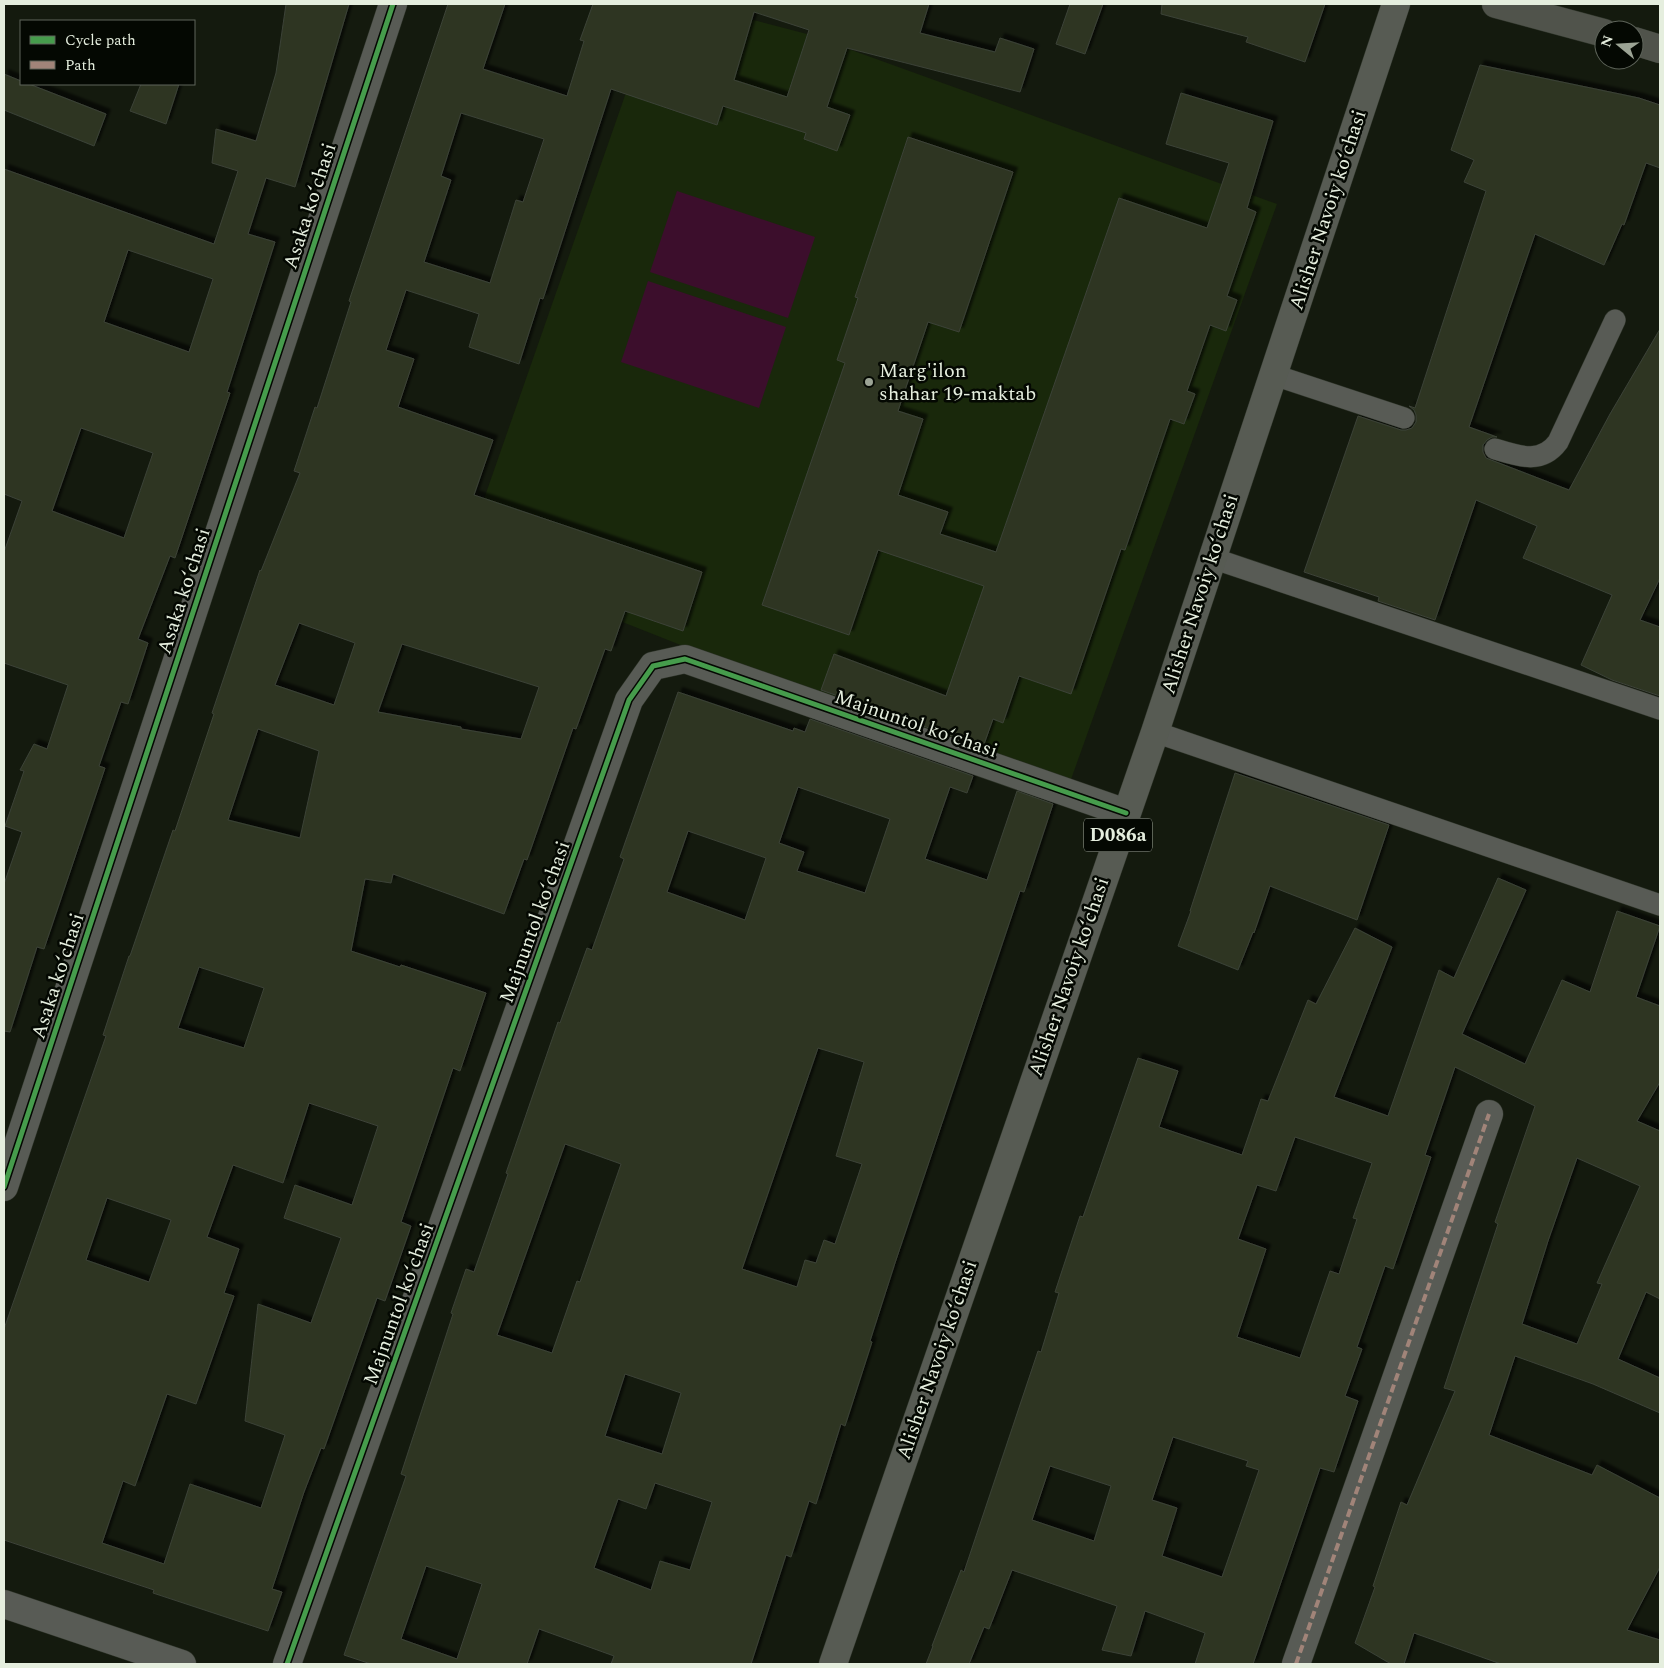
<svg xmlns="http://www.w3.org/2000/svg" width="1664" height="1668" font-family="Spectral,serif">
<defs>
<filter id="shadow"><feDropShadow dx="4.5" dy="-4.5" stdDeviation="1" flood-color="#0009"/></filter>
</defs>
<rect width="100%" height="100%" fill="#141a0e"/>
<path fill="#19280b" d="M657,4H692L807,34L1277,204L1069,785L759,676L463,559Z"/>
<g fill="#3c0e2c">
<path d="M677,191L815,237L788,318L650,272Z"/>
<path d="M648,281L786,327L759,408L621,362Z"/>
</g>
<g fill="#2d3624" stroke="#3c4237" fill-rule="evenodd" filter="url(#shadow)">
<path d="M286,4H349L295,187L266,178L248,234L275,242L227,392L230,393L175,558L170,556L138,639L148,643L128,704L121,702L99,766L105,768L44,949L37,947L10,1032L4,1031V884L22,832L5,826L24,771L20,770L34,744L47,749L68,685L4,663V552L22,501L4,494V169L214,244L238,171L212,163L216,129L256,141L276,73ZM128,250L213,279L189,352L104,322ZM81,428L153,453L124,538L52,511Z"/>
<path d="M448,4H505L483,69L567,96L584,41L580,40L593,4H929L920,33L995,52L1000,38L1034,49L1020,92L847,48L827,107L850,115L837,151L804,139L806,133L723,106L717,125L611,89L543,299L540,298L519,364L469,347L479,314L406,290L386,350L414,359L398,407L493,440L474,495L702,572L683,631L625,611L611,651L605,649L576,729L573,728L527,860L524,859L504,914L393,874L391,883L365,879L351,951L400,967L401,965L486,993L460,1071L453,1068L401,1222L411,1226L385,1301L377,1298L324,1449L321,1448L304,1492L272,1589L282,1592L268,1631L153,1593L154,1590L4,1540V1329L106,1036L103,1035L129,956H130L173,830L175,831L214,714L212,713L260,570L261,571L300,473L294,471L315,407L317,408L351,302L349,301ZM754,12L809,30L787,97L734,80ZM461,113L544,139L523,202L516,200L490,283L424,262L451,180L441,176ZM299,623L355,643L334,705L275,685ZM402,644L539,687L521,739L461,729V727L378,712ZM258,729L319,751L300,838L228,820ZM199,967L264,988L244,1048L178,1028ZM309,1103L378,1126L352,1205L295,1185L284,1218L341,1238L311,1323L258,1304L245,1421L285,1435L261,1508L190,1484L164,1564L102,1543L123,1481L135,1486L167,1394L196,1404L234,1296L224,1293L239,1249L207,1237L233,1165L283,1183ZM107,1198L171,1220L149,1282L86,1260Z"/>
<path d="M1070,4H1103L1085,54L1056,44Z"/>
<path d="M1162,4H1325L1305,62L1246,42L1248,37L1161,14Z"/>
<path d="M1480,65L1639,98L1660,105V168L1646,163L1624,225L1622,224L1604,265L1535,234L1469,427L1497,437H1492L1487,440L1483,445V452L1486,458L1569,490L1610,414L1660,329V578L1640,620L1660,627V696L1612,680L1581,665L1612,595L1523,558L1537,526L1476,500L1435,620L1378,601L1379,597L1304,572L1358,416L1401,430H1406L1412,428L1416,422V415L1414,410L1409,406L1415,408L1486,191L1464,182L1474,160L1451,150Z"/>
<path d="M4,74L21,81V84H29L106,114L94,146L4,110Z"/>
<path d="M141,84H179L166,124L130,111Z"/>
<path d="M1181,93L1273,121L1247,208L1256,212L1227,296L1237,300L1226,331L1210,325L1187,391L1195,394L1184,424L1170,419L1125,550L1121,549L1071,694L1019,676L1003,723L993,719L983,747L821,690L834,654L946,696L984,586L878,550L849,635L762,605L845,363L837,360L858,298L855,297L908,137L1013,172L959,332L928,322L898,411L923,419L898,495L948,512L940,534L996,552L1119,198L1207,228L1229,163L1166,144Z"/>
<path d="M678,692L793,731L794,728L805,732L810,719L973,776L967,793L950,787L925,859L987,880L1017,791L1053,804L1024,892L1020,891L895,1263L870,1341L872,1342L845,1426L841,1424L816,1504L809,1501L791,1557L786,1555L751,1664H611L614,1656L539,1629L527,1664H371L344,1655L406,1476L401,1474L453,1314L451,1313L466,1269L474,1272L508,1174L506,1173L558,1022L560,1023L587,948L592,950L624,859L620,857ZM798,787L890,819L865,893L797,871L804,852L779,843ZM688,831L766,858L745,920L667,892ZM818,1048L864,1062L836,1156L862,1164L835,1244L824,1240L816,1263L805,1260L797,1287L742,1269ZM565,1144L621,1164L580,1282L577,1281L552,1353L497,1335ZM625,1374L681,1393L662,1454L605,1436ZM655,1483L712,1502L690,1570L660,1561L651,1590L594,1568L618,1499L646,1509ZM426,1566L482,1584L457,1659L401,1639Z"/>
<path d="M1235,773L1389,825L1357,920L1270,886L1254,933L1253,932L1238,970L1178,946L1191,911H1190Z"/>
<path d="M1498,878L1526,890L1462,1034L1525,1064L1562,980L1590,992L1617,911L1660,926L1636,997L1660,1006V1082L1637,1121L1660,1131V1299L1646,1292L1618,1359L1660,1378V1413L1593,1384L1515,1356L1489,1435L1592,1475L1597,1465L1660,1498V1567L1627,1630L1660,1640V1664H1501L1414,1633L1404,1664H1391L1355,1643L1375,1587L1373,1586L1401,1502L1407,1505L1455,1391L1444,1388L1498,1224L1495,1222L1535,1106L1455,1067L1425,1155L1431,1157L1393,1269L1385,1266L1357,1347L1362,1349L1345,1396L1358,1401L1334,1472L1320,1468L1253,1664H1195L1205,1633L1145,1611L1131,1656L1102,1650L1117,1606L1012,1570L989,1629L984,1627L969,1664H926L933,1646H932L961,1570L964,1572L1038,1351L1041,1352L1059,1293L1055,1292L1080,1216L1083,1217L1138,1058L1178,1071L1159,1127L1242,1155L1261,1099L1268,1101L1308,1000L1316,1004L1355,928L1392,947L1334,1097L1388,1116L1439,970L1454,978ZM1295,1137L1372,1163L1353,1218L1357,1219L1339,1274L1330,1271L1300,1358L1237,1337L1266,1249L1238,1239L1257,1185L1276,1191ZM1577,1158L1640,1186L1597,1283L1602,1284L1577,1344L1522,1324L1548,1241ZM1173,1437L1248,1461L1246,1466L1259,1470L1222,1577L1162,1556L1177,1508L1152,1500ZM1050,1466L1111,1486L1094,1541L1032,1520Z"/>
</g>
<g fill="none" stroke-linecap="round" stroke-linejoin="round">
<g stroke="#2d3328" stroke-width="22">
<g id="lane">
<path d="M1274,375L1404,418"/>
<path d="M1495,449C1518,456 1541,465 1558,442L1615,320"/>
<path d="M1212,558L1660,709"/>
<path d="M1155,732L1660,905"/>
</g>
</g>
<g stroke="#2d3328" stroke-width="29">
<g id="street">
<path d="M4,1187L393,4"/>
<path d="M4,1604L182,1664"/>
<path d="M287,1664L629,700L653,666L685,659L1126,813"/>
<path d="M1296,1664L1489,1114"/>
</g>
</g>
<g stroke="#2d3328" stroke-width="29">
<g id="secondary">
<path d="M1496,4L1604,33"/>
<path d="M1634,41L1660,49"/>
</g>
</g>
<g stroke="#2d3328" stroke-width="29">
<path id="primary" d="M833,1664L1155,732L1396,4"/>
</g>
<use href="#lane" stroke="#585b55" stroke-width="21"/>
<use href="#street" stroke="#585b55" stroke-width="28"/>
<use href="#secondary" stroke="#50534b" stroke-width="28"/>
<use href="#primary" stroke="#575b53" stroke-width="28"/>
<path stroke="#a18479" stroke-width="4" stroke-dasharray="8 4" stroke-linecap="butt" d="M1296,1664L1489,1114"/>
<g stroke="#040802" stroke-width="8">
<g id="cycleway">
<path d="M4,1187L393,4"/>
<path d="M287,1664L629,700L653,666L685,659L1126,813"/>
</g>
</g>
<use href="#cycleway" stroke="#469c4c" stroke-width="5"/>
</g>
<circle fill="#9ca495" stroke="#040802" stroke-width="2" cx="869" cy="382" r="5"/>
<g text-anchor="middle" dominant-baseline="central" stroke-width="5" stroke-linejoin="round" paint-order="stroke">
<rect fill="#040802" stroke="#a2a99c" stroke-width="1" x="1084" y="818.5" width="68" height="33" rx="4"/>
<g font-size="19" font-weight="bold" fill="#e5eede">
<text x="1118" y="835">D086a</text>
</g>
<g font-size="20" fill="#e5eede" stroke="#040802">
<text transform="translate(310 206) rotate(-72)">Asaka koʻchasi</text>
<text transform="translate(1328 210) rotate(-72)">Alisher Navoiy koʻchasi</text>
<text transform="translate(184 591) rotate(-72)">Asaka koʻchasi</text>
<text transform="translate(1200 594) rotate(-72)">Alisher Navoiy koʻchasi</text>
<text transform="translate(916 724) rotate(19)">Majnuntol koʻchasi</text>
<text transform="translate(535 922) rotate(-70)">Majnuntol koʻchasi</text>
<text transform="translate(58 976) rotate(-72)">Asaka koʻchasi</text>
<text transform="translate(1069 977) rotate(-71)">Alisher Navoiy koʻchasi</text>
<text transform="translate(399 1304) rotate(-70)">Majnuntol koʻchasi</text>
<text transform="translate(937 1360) rotate(-71)">Alisher Navoiy koʻchasi</text>
</g>
<g font-size="20" fill="#e5eede" stroke="#040802" text-anchor="start">
<text x="879" y="371">Marg'ilon<tspan x="879" dy="23">shahar 19-maktab</tspan></text>
</g>
</g>
<rect width="1664" height="1668" fill="none" stroke="#e5eede" stroke-width="10"/>
<rect x="20" y="20" width="175" height="65" fill="#040802" stroke="#5e645a"/>
<rect x="30" y="36" width="25" height="8" fill="#469c4c" stroke="#5e645a"/>
<text x="65" y="45" font-size="15" fill="#e5eede">Cycle path</text>
<rect x="30" y="61" width="25" height="8" fill="#a18479" stroke="#5e645a"/>
<text x="65" y="70" font-size="15" fill="#e5eede">Path</text>
<g transform="translate(1619 45) rotate(288)"><circle r="24" fill="#040802" stroke="#5e645a"/>
<path d="M0-4L9 19L0 12L-9 19Z" fill="#9ca495"/>
<text y="-8" font-size="14" font-weight="bold" text-anchor="middle" fill="#e5eede">N</text>
</g>
</svg>
